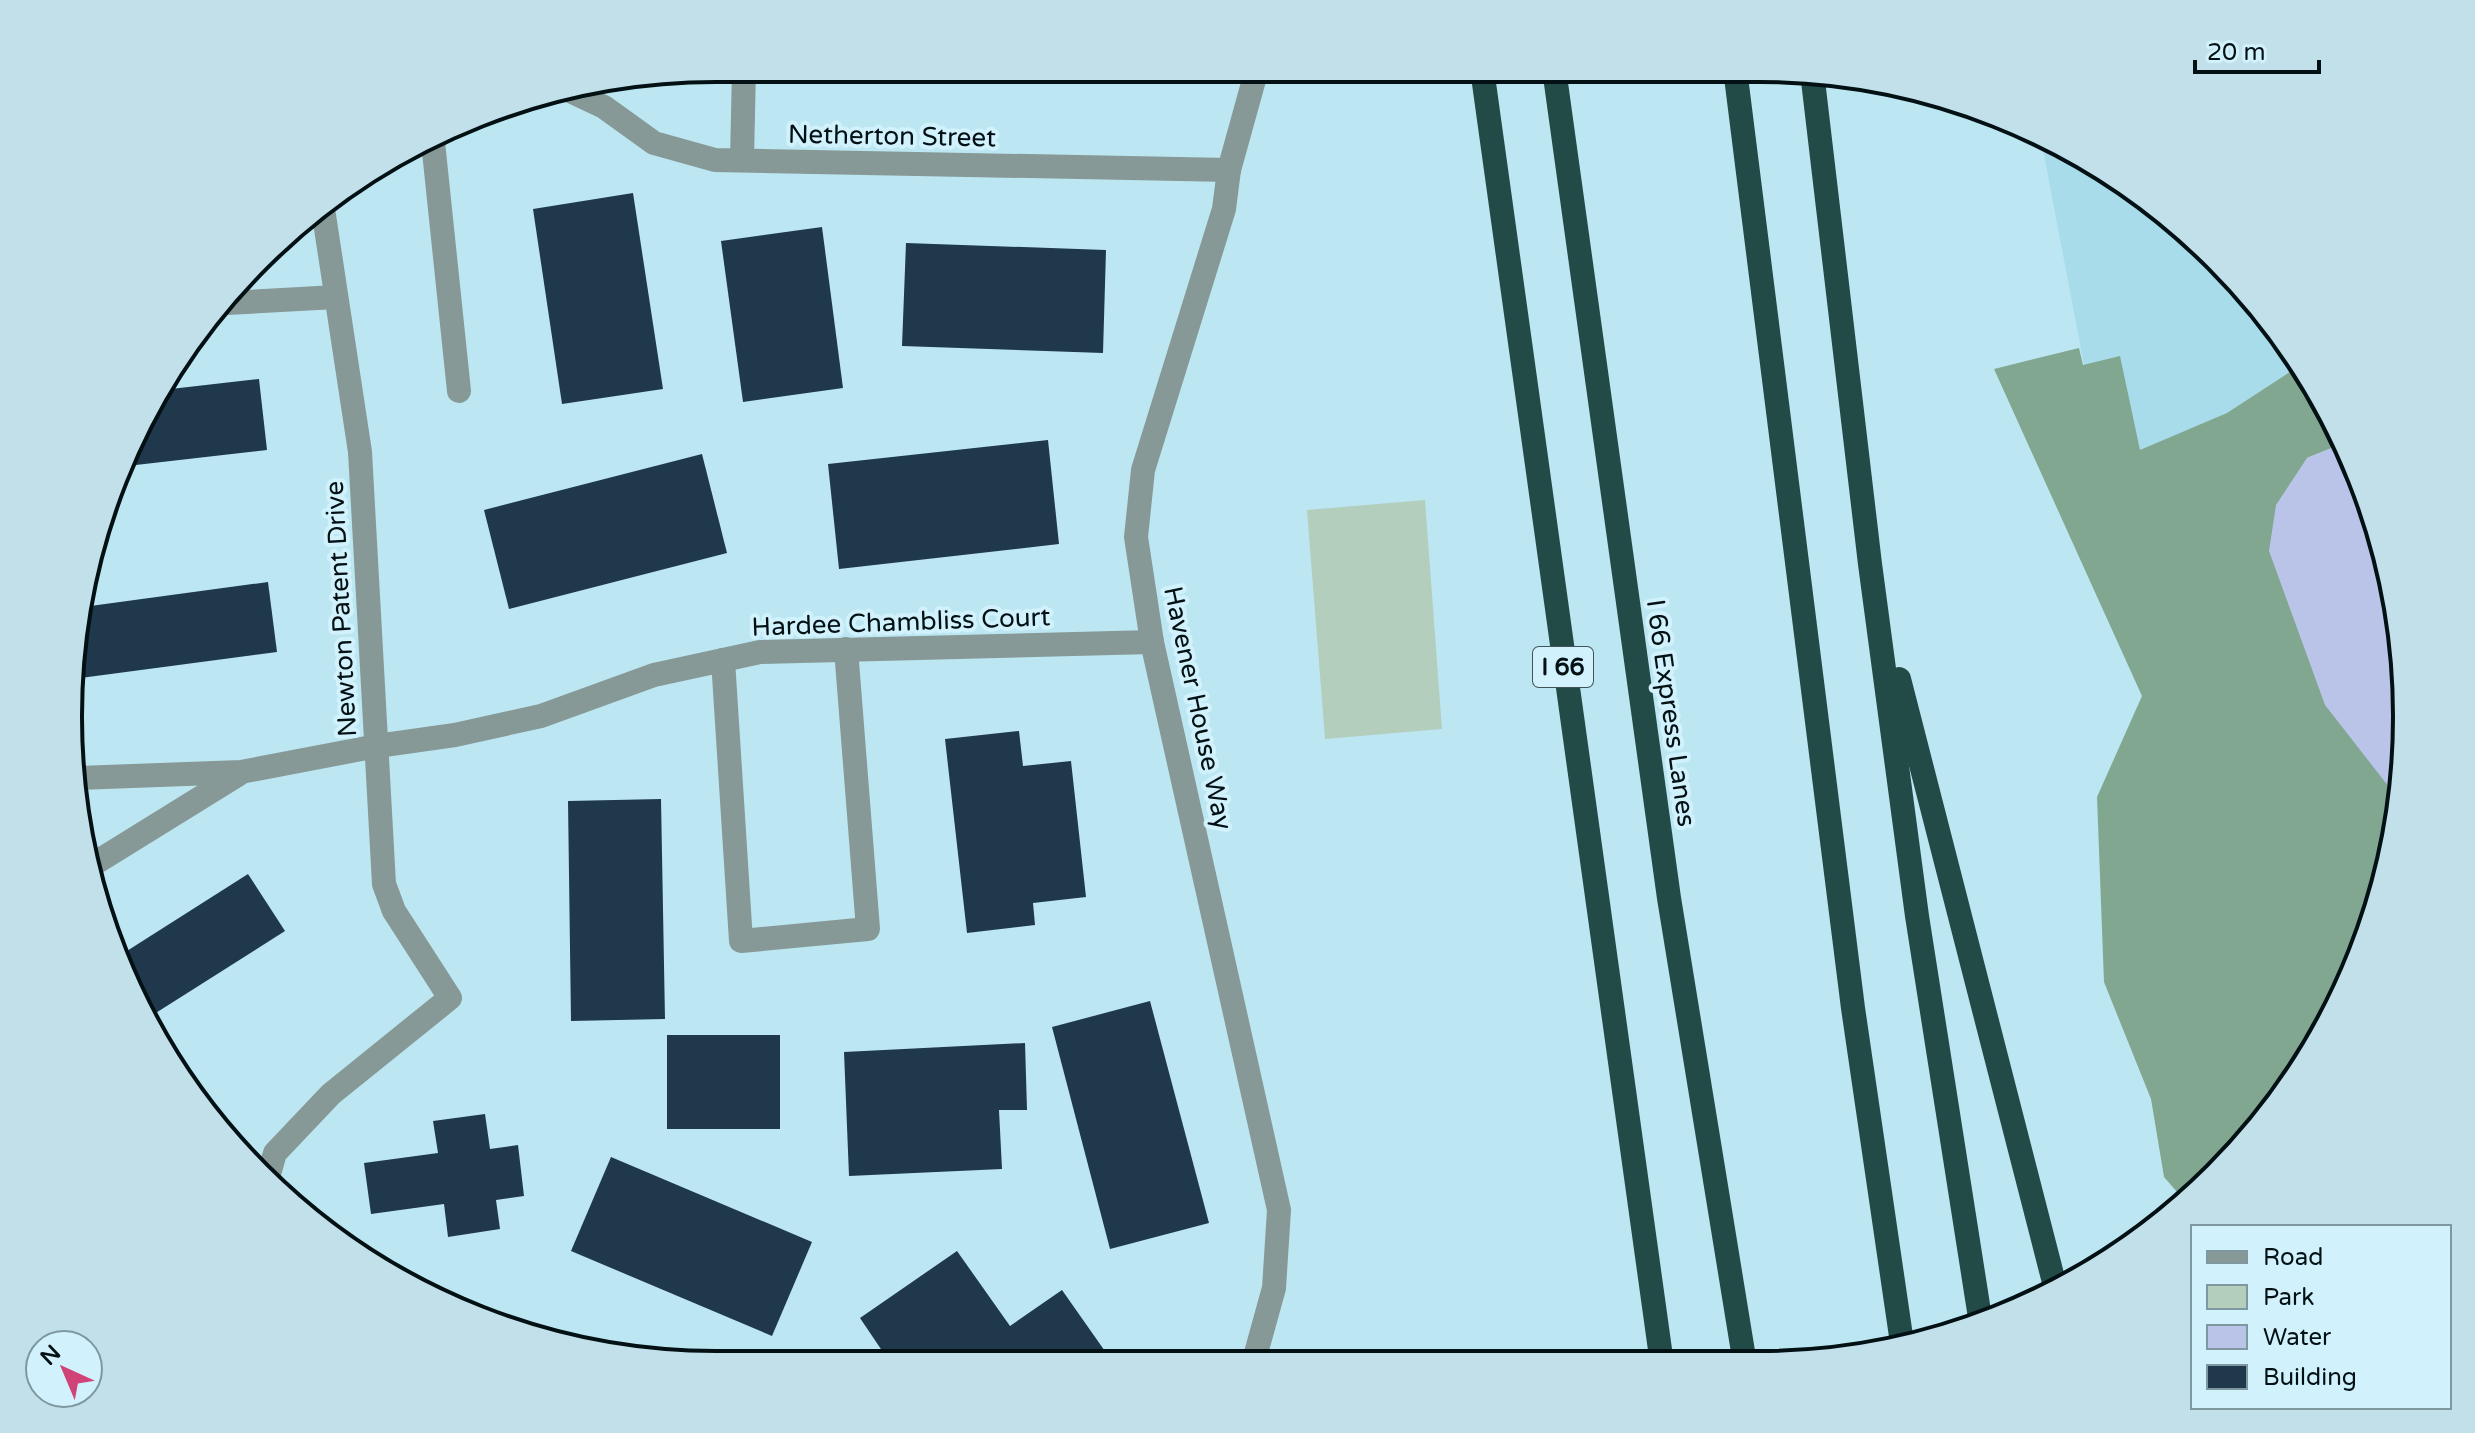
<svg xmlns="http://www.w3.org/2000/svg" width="2475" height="1433" font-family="'Varela Round',sans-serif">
<rect width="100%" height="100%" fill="#bce7f2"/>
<path fill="#a8dcea" d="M2041,139L2118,177L2217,258L2297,356L2308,376L2096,515L2103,465Z"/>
<path fill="#b3cebd" d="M1425,500L1442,729L1325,739L1307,510Z"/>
<path fill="#81a790" d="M2079,348L2083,365L2120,356L2140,450L2227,413L2302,364L2344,443L2307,458L2389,787L2399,794L2395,843L2358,964L2298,1076L2217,1175L2184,1200L2164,1177L2151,1099L2104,982L2097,797L2142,696L1994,369Z"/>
<path fill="#bac4e9" d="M2344,443L2357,468L2394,590L2407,716L2399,794L2389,787L2325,705L2269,551L2276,505L2307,458Z"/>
<g fill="#20384c">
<path d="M633,193L663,389L562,404L533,209Z"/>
<path d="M822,227L843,388L743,402L721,241Z"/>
<path d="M906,243L1106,250L1103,353L902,346Z"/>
<path d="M259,379L267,450L127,466L162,390Z"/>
<path d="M1048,440L1059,544L839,569L828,464Z"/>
<path d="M702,454L727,553L509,609L484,510Z"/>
<path d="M268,582L277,652L73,679L83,607Z"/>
<path d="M1019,731L1023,766L1071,761L1086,897L1033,903L1035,925L967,933L945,739Z"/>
<path d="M661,799L665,1019L571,1021L568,801Z"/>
<path d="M248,874L285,931L151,1016L119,956Z"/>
<path d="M1150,1001L1209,1223L1110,1249L1052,1027Z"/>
<rect x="667" y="1035" width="113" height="94"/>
<path d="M1025,1043L1027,1110H999L1002,1169L849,1176L844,1052Z"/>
<path d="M485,1114L490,1149L518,1145L524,1196L496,1200L500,1229L448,1237L444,1204L371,1214L364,1163L438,1153L433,1121Z"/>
<path d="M611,1157L812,1242L772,1336L571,1251Z"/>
<path d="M957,1251L1010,1326L1062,1290L1114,1364H988L981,1353L966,1364H891L860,1318Z"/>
</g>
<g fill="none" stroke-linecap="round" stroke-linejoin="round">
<g stroke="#879996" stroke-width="24">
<path d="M572,92L604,107L654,143L715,160L1229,170"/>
<path d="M433,142L459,391"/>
<path d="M742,160L744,68"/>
<path d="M227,303L336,297"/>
<path d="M723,660L741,941L868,929L846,649"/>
<path d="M78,778L241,772L377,746L455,735L541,716L654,675L760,652L1152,642"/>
<path d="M92,865L239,774"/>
<path d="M269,1174L275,1153L331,1094L450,998L394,911L384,884L360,452L322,202"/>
<path d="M1253,1364L1274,1288L1279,1210L1152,642L1136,537L1143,470L1224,209L1229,170L1257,69"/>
</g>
<g stroke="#224b47" stroke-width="24">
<path d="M1482,69L1662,1364"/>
<path d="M1554,69L1669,898L1745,1364"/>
<path d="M1735,69L1853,1008L1902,1343"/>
<path d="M1812,72L1870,564L1917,916L1981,1324"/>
<path d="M1899,679L2056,1290"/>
</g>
</g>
<g text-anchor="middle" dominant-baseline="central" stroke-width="8" stroke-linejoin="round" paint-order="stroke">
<rect fill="#d1f2fc" stroke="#41545a" stroke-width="2" x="1533" y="647" width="60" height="40" rx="6"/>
<g font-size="24" font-weight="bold" fill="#031115">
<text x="1563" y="667">I 66</text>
</g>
<g font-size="26" fill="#031115" stroke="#d1f2fc">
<text transform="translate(892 136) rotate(1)">Netherton Street</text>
<text transform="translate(341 609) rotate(-93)">Newton Patent Drive</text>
<text transform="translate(901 622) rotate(-2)">Hardee Chambliss Court</text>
<text transform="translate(1198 708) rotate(78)">Havener House Way</text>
<text transform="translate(1671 713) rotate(82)">I 66 Express Lanes</text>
</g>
</g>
<path d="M0 0H2475V1433H0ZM716 82H1759A634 634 0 0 1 2393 716V717A634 634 0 0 1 1759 1351H716A634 634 0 0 1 82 717V716A634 634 0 0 1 716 82Z" fill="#c1e0ea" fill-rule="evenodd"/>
<path fill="none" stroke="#031115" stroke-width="4" d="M716 82H1759A634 634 0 0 1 2393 716V717A634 634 0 0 1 1759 1351H716A634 634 0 0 1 82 717V716A634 634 0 0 1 716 82Z"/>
<rect x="2191" y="1225" width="260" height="184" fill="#d1f2fc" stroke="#7f98a0" stroke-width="2"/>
<rect x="2207" y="1251" width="40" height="12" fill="#879996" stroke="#7f98a0" stroke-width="2"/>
<text x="2263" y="1265" font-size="24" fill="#031115">Road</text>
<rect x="2207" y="1285" width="40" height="24" fill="#b3cebd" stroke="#7f98a0" stroke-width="2"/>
<text x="2263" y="1305" font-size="24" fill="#031115">Park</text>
<rect x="2207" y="1325" width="40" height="24" fill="#bac4e9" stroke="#7f98a0" stroke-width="2"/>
<text x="2263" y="1345" font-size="24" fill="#031115">Water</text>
<rect x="2207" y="1365" width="40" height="24" fill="#20384c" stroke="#7f98a0" stroke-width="2"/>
<text x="2263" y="1385" font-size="24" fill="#031115">Building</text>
<g transform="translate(64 1369) rotate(316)"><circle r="38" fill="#d1f2fc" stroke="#7f98a0" stroke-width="2"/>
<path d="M0-6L14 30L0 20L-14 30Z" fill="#cf4377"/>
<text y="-12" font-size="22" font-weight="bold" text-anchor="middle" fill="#031115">N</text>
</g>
<path d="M2195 60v12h124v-12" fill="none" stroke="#031115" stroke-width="4"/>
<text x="2207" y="60" font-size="24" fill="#031115" stroke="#d1f2fc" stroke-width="6" paint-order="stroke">20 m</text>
</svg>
